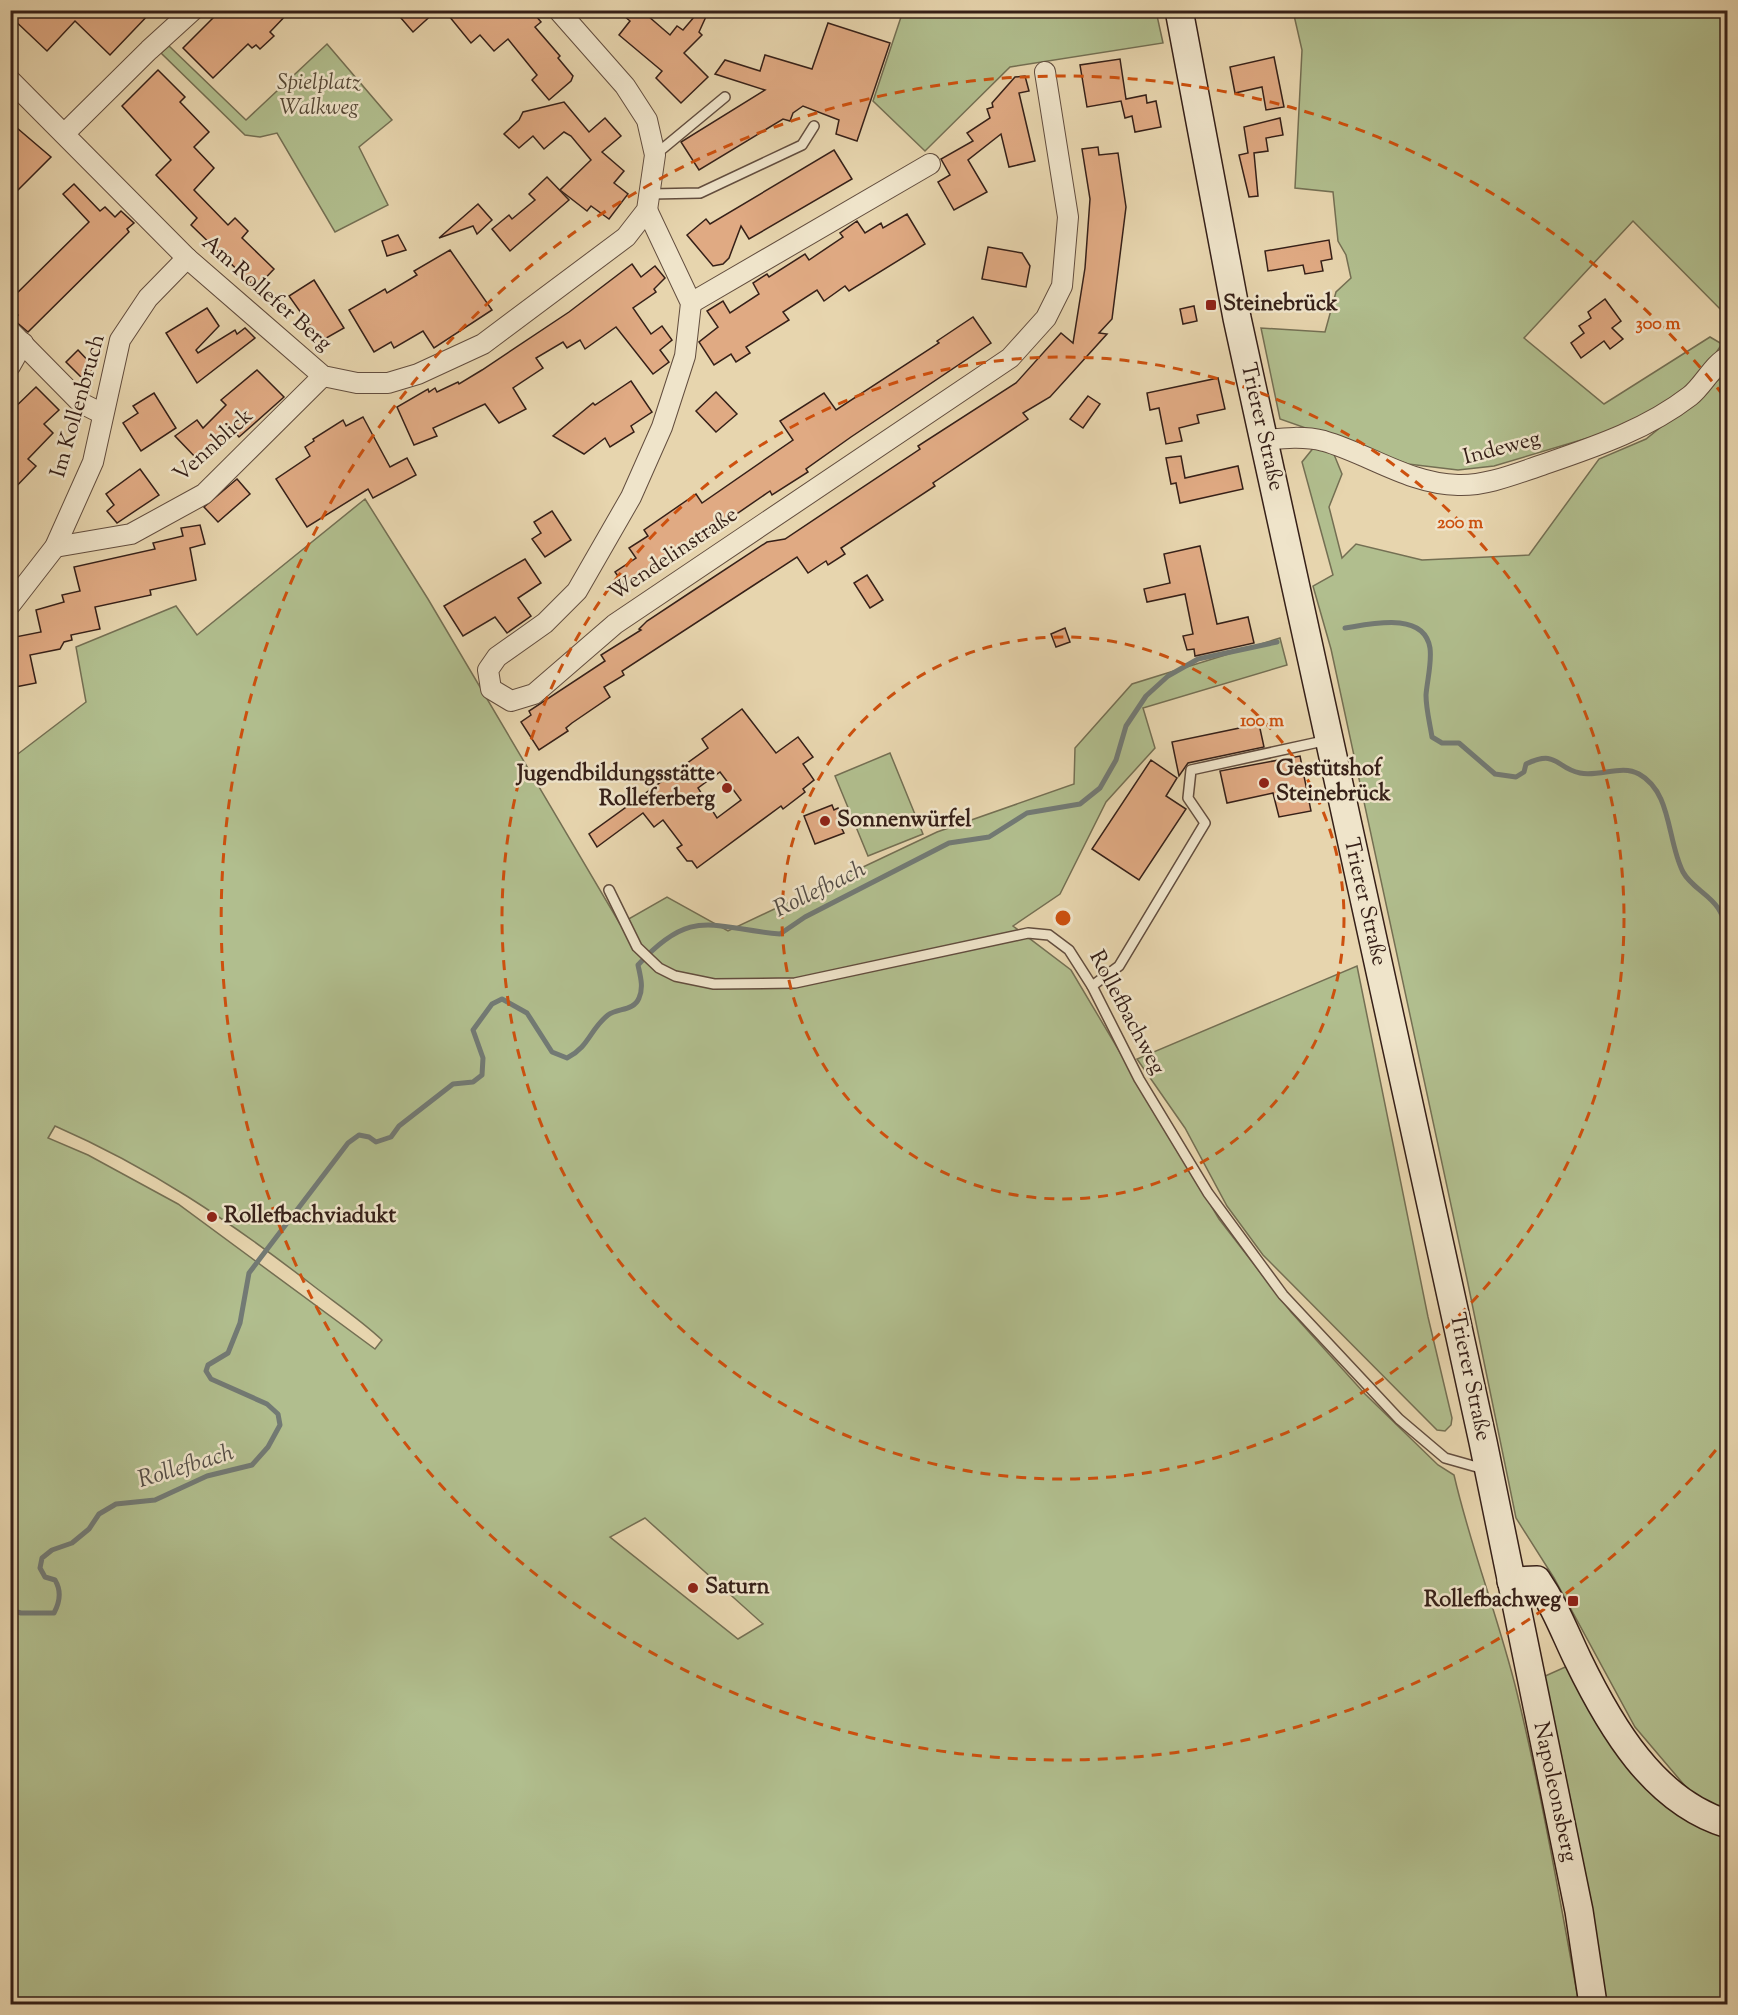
<svg xmlns="http://www.w3.org/2000/svg" width="1738" height="2015" font-family="'Sorts Mill Goudy',serif">
<rect width="100%" height="100%" fill="#e7d5ae"/>
<filter id="stains"><feTurbulence type="fractalNoise" baseFrequency=".00333" numOctaves="4"/><feColorMatrix values="0 0 0 0 .2 0 0 0 0 .09 0 0 0 0 .02 0 0 0 .5 -.17"/></filter>
<radialGradient id="worn" r=".72"><stop offset=".6" stop-color="#630" stop-opacity="0"/><stop offset="1" stop-color="#630" stop-opacity=".3"/></radialGradient>
<g fill="#b1be8e" stroke="#746f53" stroke-width="1.5" fill-rule="evenodd">
<path d="M903,11H1156L1163,43L1010,67L925,151L873,101Z"/>
<path d="M1293,11H1727V316L1633,221L1524,338L1604,404L1710,337L1722,344L1687,395L1618,429L1494,466L1458,470L1408,464L1280,419L1261,328L1325,332L1336,292L1351,278L1346,255L1338,241L1333,192L1295,188L1302,50Z"/>
<path d="M327,44L392,120L359,147L388,205L335,232L277,133L260,137L245,135L161,53L169,46L246,120Z"/>
<path d="M1727,373V1810L1697,1800L1635,1727L1554,1578L1516,1518L1467,1279L1331,649L1313,586L1333,575L1302,462L1315,446L1333,452L1342,474L1329,507L1342,558L1356,544L1422,560L1529,555L1599,459L1646,439Z"/>
<path d="M365,499L428,599L620,924L667,897L728,931L937,832L1074,784L1075,748L1132,684L1280,638L1287,665L1143,708L1155,748L1106,802L1060,894L1013,926L1071,970L1219,1219L1291,1312L1365,1394L1438,1465L1454,1475C1471,1549 1499,1619 1517,1693C1542,1796 1560,1900 1579,2004H11L10,760L86,702L76,647L176,606L197,635ZM55,1126C151,1168 228,1220 311,1284C334,1302 361,1320 382,1340L375,1349L178,1204L88,1155L48,1138ZM645,1518L763,1624L738,1639L610,1537Z"/>
<path d="M890,753L923,834L868,856L835,776Z"/>
<path d="M1357,966L1428,1317L1452,1418L1451,1425L1445,1431L1437,1430L1263,1255L1227,1206L1185,1128L1137,1059Z"/>
<path d="M1572,1664C1608,1737 1641,1813 1727,1834V2004H1605L1543,1677Z"/>
</g>
<g fill="none" stroke-linecap="round" stroke-linejoin="round">
<g stroke="#727a75" stroke-width="5">
<path d="M1345,628C1371,624 1424,611 1430,648C1432,663 1427,681 1426,695C1426,709 1430,724 1432,737L1442,743H1459L1495,774L1516,777L1524,772L1526,764C1558,749 1555,768 1580,773C1600,777 1622,764 1639,774C1672,792 1667,841 1683,872C1691,887 1709,894 1718,908C1722,914 1725,922 1728,929"/>
<path d="M10,1610L21,1613H54C60,1602 61,1590 55,1580L45,1577L40,1568L42,1558L52,1550L72,1543L89,1529L99,1514L116,1504L155,1500L207,1476L252,1465L268,1447L280,1425L278,1414L267,1404L211,1379L206,1371L208,1365L228,1353L240,1323L249,1273L348,1143L359,1135L369,1137L376,1142L391,1137L399,1126L453,1084L473,1082L482,1075L483,1058L473,1030L492,1004L502,999L527,1013L552,1052L567,1058C589,1047 590,1029 608,1015C617,1008 634,1011 639,998C644,987 640,975 638,965C692,906 711,928 780,934L805,917L949,843L989,837L1027,813L1080,804L1100,788L1116,760L1126,726L1146,696L1168,676L1198,659L1277,642"/>
</g>
</g>
<g fill="#e0aa83" stroke="#362018" stroke-width="1.5" fill-rule="evenodd">
<path d="M10,10H153L110,55L75,21L47,51L10,16Z"/>
<path d="M221,10H291L270,32L274,36L260,49L256,45L252,48L248,44L213,78L183,48Z"/>
<path d="M394,10H437L413,32Z"/>
<path d="M444,10H531L541,22L535,27L560,56L558,58L573,76L571,81L549,100L532,80L537,75L508,39L494,51L480,35L471,43Z"/>
<path d="M617,10H641L670,35L677,26L683,30L700,10H709L699,32L702,35L684,53L708,77L681,103L656,78L662,71L619,35L630,21Z"/>
<path d="M828,23L890,43L857,141L836,134L839,120L803,106L793,113L790,121L783,119L699,170L681,142L765,90L715,74L725,60L760,71L765,55L812,69Z"/>
<path d="M1274,57L1284,107L1266,110L1262,87L1235,93L1230,67Z"/>
<path d="M1120,59L1126,99L1146,95L1147,103L1156,101L1161,127L1135,132L1132,116L1125,118L1121,101L1087,107L1080,65Z"/>
<path d="M158,70L185,97L180,102L209,132L194,147L214,168L194,190L228,225L235,218L248,231L242,238L274,269L256,288L191,225L197,218L156,175L171,160L122,106Z"/>
<path d="M1025,76L1029,91L1019,93L1035,161L1009,167L1001,134L968,160L987,192L954,210L938,182L950,175L941,159L973,141L967,133L990,118L987,109L993,107L992,103L1015,77Z"/>
<path d="M564,102L589,132L605,118L621,136L602,152L624,171L614,183L628,194L609,219L591,206L587,211L560,190L591,160L571,136L564,132L544,149L533,136L519,148L504,134L519,120L523,112Z"/>
<path d="M1280,118L1283,135L1266,138L1268,151L1254,153L1258,196L1249,197L1239,155L1248,153L1244,127Z"/>
<path d="M10,122L51,157L10,198Z"/>
<path d="M1098,147L1099,155L1118,153L1126,207L1112,319L1099,333L1107,334L1050,397L1023,413L1028,419L933,483L935,486L841,548L845,554L828,565L826,561L808,573L797,557L622,671L624,675L604,687L610,697L572,723L566,728L568,731L539,750L521,722L531,715L529,711L605,661L601,655L641,630L639,629L647,621L691,592L767,542L785,539L920,449L918,446L1016,383L1061,333L1073,343L1085,268L1090,199L1082,149Z"/>
<path d="M834,150L852,179L749,239L741,226L729,258L723,264L713,266L687,235L706,219L710,224Z"/>
<path d="M547,177L569,200L510,251L492,229L509,215L512,219L535,200L529,194Z"/>
<path d="M74,184L100,211L105,207L115,217L121,211L134,223L127,229L129,232L28,332L14,320L18,315L10,307V300L89,222L63,194Z"/>
<path d="M478,204L492,220L477,234L473,226L439,238Z"/>
<path d="M907,214L925,244L849,291L845,286L824,301L817,290L783,312L789,320L746,347L750,353L736,362L731,354L714,365L699,342L718,327L707,311L723,301L730,313L759,294L753,283L767,274L769,277L805,254L809,260L843,237L840,233L857,221L865,233L881,223L883,228Z"/>
<path d="M398,235L406,250L387,256L382,241Z"/>
<path d="M1329,240L1332,259L1321,261L1323,271L1305,274L1303,265L1268,271L1265,251Z"/>
<path d="M988,247L1022,253L1030,266L1026,287L982,279Z"/>
<path d="M450,250L492,310L434,348L423,331L394,348L391,342L374,352L349,310L385,289L387,293L417,275L414,271Z"/>
<path d="M632,264L641,277L655,266L665,278L654,289L656,292L633,308L651,334L662,326L672,340L660,350L669,362L653,374L616,327L585,349L580,340L567,348L563,342L536,358L543,368L513,388L526,409L499,423L485,404L433,428L437,436L414,445L397,407L428,389L429,392L435,388L437,392L458,382L459,384L482,370L569,312Z"/>
<path d="M314,280L344,328L321,341L289,296Z"/>
<path d="M1605,299L1621,321L1612,328L1623,339L1610,349L1604,341L1581,358L1571,343L1584,333L1579,326L1591,318L1588,312Z"/>
<path d="M1194,306L1197,321L1183,324L1180,309Z"/>
<path d="M207,308L219,326L196,350L198,353L235,330L237,334L245,328L255,338L197,383L166,333Z"/>
<path d="M973,317L991,343L851,437L806,469L808,472L772,495L770,491L690,546L624,585L615,572L636,558L629,548L648,536L644,530L696,494L702,503L793,440L780,421L824,393L836,410L939,343L937,341Z"/>
<path d="M78,350L95,368L83,379L66,362Z"/>
<path d="M257,370L284,397L239,437L235,432L218,449H207L197,459L175,436L197,420L203,428L226,405L221,400Z"/>
<path d="M1218,378L1225,409L1197,415L1199,423L1179,428L1182,441L1166,444L1159,408L1150,410L1147,393Z"/>
<path d="M631,381L652,412L631,426L634,432L610,447L605,438L584,454L553,436L593,403L595,405Z"/>
<path d="M36,387L59,410L44,424L53,433L28,459L36,466L10,493V412Z"/>
<path d="M716,392L737,414L716,432L696,411Z"/>
<path d="M154,393L176,428L141,451L123,423L138,413L133,406Z"/>
<path d="M1088,396L1100,404L1083,428L1070,419Z"/>
<path d="M363,417L390,467L407,458L416,475L373,498L368,489L307,527L276,479L310,456L305,447L314,441L313,439L343,420L346,426Z"/>
<path d="M1181,456L1185,478L1238,466L1243,489L1180,503L1176,483L1171,484L1166,458Z"/>
<path d="M140,469L159,495L117,523L107,511L114,505L106,494Z"/>
<path d="M237,479L250,494L218,522L204,507Z"/>
<path d="M552,511L571,540L545,557L532,539L541,533L534,522Z"/>
<path d="M200,525L205,544L190,548L196,580L150,590L151,595L95,607L100,629L71,635L72,640L64,642L60,649L30,655L36,683L10,688V638L41,632L36,610L64,602L62,595L80,591L74,567L155,549L153,543L183,536L181,528Z"/>
<path d="M1200,546L1217,624L1248,617L1254,643L1195,656L1194,649L1187,650L1183,636L1193,634L1185,594L1147,602L1144,589L1170,583L1164,554Z"/>
<path d="M525,559L541,583L518,598L531,616L507,633L495,617L463,636L444,606Z"/>
<path d="M867,575L883,600L870,608L854,583Z"/>
<path d="M1065,628L1070,642L1056,647L1051,634Z"/>
<path d="M742,709L776,753L798,737L813,757L803,764L814,780L803,789L805,792L783,809L781,806L697,868L692,861H687L677,848L682,845L663,820L654,827L643,813L597,847L589,834L708,748L702,739ZM720,772L741,800L717,818L698,788Z"/>
<path d="M1259,724L1264,747L1188,763L1179,776L1172,742Z"/>
<path d="M1300,756L1311,811L1279,817L1273,793L1227,803L1220,771Z"/>
<path d="M1151,760L1177,778L1166,796L1186,809L1139,880L1092,849Z"/>
<path d="M832,805L834,810L838,808L845,826L841,827L844,833L815,844L804,816Z"/>
</g>
<g fill="none" stroke-linecap="round" stroke-linejoin="round">
<g stroke="#624d3e" stroke-width="12">
<g id="lane">
<path d="M655,155L725,97"/>
<path d="M651,194L700,193L802,145L814,126"/>
<path d="M609,890L637,947L659,968L675,976L714,984L795,983L1028,933L1049,935L1069,950L1092,986L1139,1079L1208,1193L1283,1295L1399,1419L1445,1458L1484,1469"/>
<path d="M1092,986L1119,966L1205,823L1188,798L1191,770L1328,740"/>
</g>
</g>
<g stroke="#624d3e" stroke-width="22">
<g id="street">
<path d="M10,80L187,258L323,376L357,383H388L418,374L483,344L626,237L647,210L655,155L647,120L625,86L558,10"/>
<path d="M65,133L149,50L193,10"/>
<path d="M647,210L691,303L685,356L662,427L631,497L577,591L545,623L497,657L488,670L491,689L511,701L534,694L615,624L1010,358L1046,318L1062,286L1068,217L1045,72"/>
<path d="M691,303L930,164"/>
<path d="M10,331L81,403L103,414"/>
<path d="M10,366L23,343"/>
<path d="M1265,440C1284,438 1304,436 1324,441C1369,454 1409,484 1458,485C1486,486 1515,474 1542,465C1594,447 1646,430 1690,396C1703,386 1714,363 1728,357"/>
<path d="M55,547L131,534L204,494L323,376"/>
<path d="M10,605L55,547L93,462L120,340L148,298L187,258"/>
</g>
</g>
<g stroke="#362018" stroke-width="30">
<g id="secondary">
<path d="M1179,10L1237,318L1483,1442L1579,1911L1593,2004"/>
<path d="M1511,1581L1537,1580C1556,1608 1564,1631 1578,1660C1610,1726 1654,1802 1728,1824"/>
</g>
</g>
<use href="#lane" stroke="#efe4ca" stroke-width="9"/>
<use href="#street" stroke="#efe4ca" stroke-width="20"/>
<use href="#secondary" stroke="#efe4ca" stroke-width="27"/>
</g>
<g fill="none" stroke="#cd500e" stroke-width="3" stroke-dasharray="10 8">
<circle cx="1063" cy="918" r="281"/>
<circle cx="1063" cy="918" r="561"/>
<path d="M1727 1436A842 842 0 1 1 1727 400"/>
</g>
<g fill="#8f2418" stroke="#efe4ca" stroke-width="2">
<rect x="1205" y="299" width="12" height="12" rx="3"/>
<circle cx="1264" cy="783" r="6"/>
<circle cx="727" cy="788" r="6"/>
<circle cx="825" cy="821" r="6"/>
<circle cx="212" cy="1217" r="6"/>
<circle cx="693" cy="1588" r="6"/>
<rect x="1567" y="1595" width="12" height="12" rx="3"/>
</g>
<g text-anchor="middle" dominant-baseline="central" stroke-width="5" stroke-linejoin="round" paint-order="stroke">
<g font-size="22" font-style="italic" fill="#554836" stroke="#efe4ca">
<text x="319" y="84">Spielplatz<tspan x="319" dy="25">Walkweg</tspan></text>
</g>
<g font-size="22" fill="#362018" stroke="#efe4ca">
<text transform="translate(266 294) rotate(41)">Am Rollefer Berg</text>
<text transform="translate(79 406) rotate(-74)">Im Kollenbruch</text>
<text transform="translate(1261 427) rotate(77)">Trierer Straße</text>
<text transform="translate(214 446) rotate(-42)">Vennblick</text>
<text transform="translate(1502 449) rotate(-15)">Indeweg</text>
<text transform="translate(674 555) rotate(-34)">Wendelinstraße</text>
<text transform="translate(1364 902) rotate(77)">Trierer Straße</text>
<text transform="translate(1126 1013) rotate(62)">Rollefbachweg</text>
<text transform="translate(1469 1377) rotate(78)">Trierer Straße</text>
<text transform="translate(1554 1792) rotate(78)">Napoleonsberg</text>
</g>
<g font-size="22" font-weight="bold" fill="#362018" stroke="#efe4ca" text-anchor="start">
<text x="1223" y="305">Steinebrück</text>
<text x="1276" y="770">Gestütshof<tspan x="1276" dy="25">Steinebrück</tspan></text>
<text x="715" y="775" text-anchor="end">Jugendbildungsstätte<tspan x="715" dy="25">Rolleferberg</tspan></text>
<text x="837" y="821">Sonnenwürfel</text>
<text x="224" y="1217">Rollefbachviadukt</text>
<text x="705" y="1588">Saturn</text>
<text x="1561" y="1601" text-anchor="end">Rollefbachweg</text>
</g>
<g font-size="24" font-style="italic" fill="#544d46" stroke="#efe4ca">
<text transform="translate(820 890) rotate(-26)">Rollefbach</text>
<text transform="translate(186 1467) rotate(-17)">Rollefbach</text>
</g>
</g>
<circle cx="1063" cy="918" r="9" fill="#cd500e" stroke="#efe4ca" stroke-width="3"/>
<g font-size="18" text-anchor="middle" font-weight="bold" fill="#cd500e" stroke="#efe4ca" stroke-width="5" stroke-linejoin="round" paint-order="stroke">
<text x="1658" y="329">300 m</text>
<text x="1460" y="528">200 m</text>
<text x="1262" y="726">100 m</text>
</g>
<rect width="1738" height="2015" fill="none" stroke="#e7d5ae" stroke-width="36"/>
<rect x="12" y="12" width="1714" height="1991" fill="none" stroke="#362018" stroke-width="3"/>
<rect x="18" y="18" width="1702" height="1979" fill="none" stroke="#362018" stroke-width="1.5"/>
<rect width="100%" height="100%" filter="url(#stains)"/>
<rect width="100%" height="100%" fill="url(#worn)"/>
</svg>
